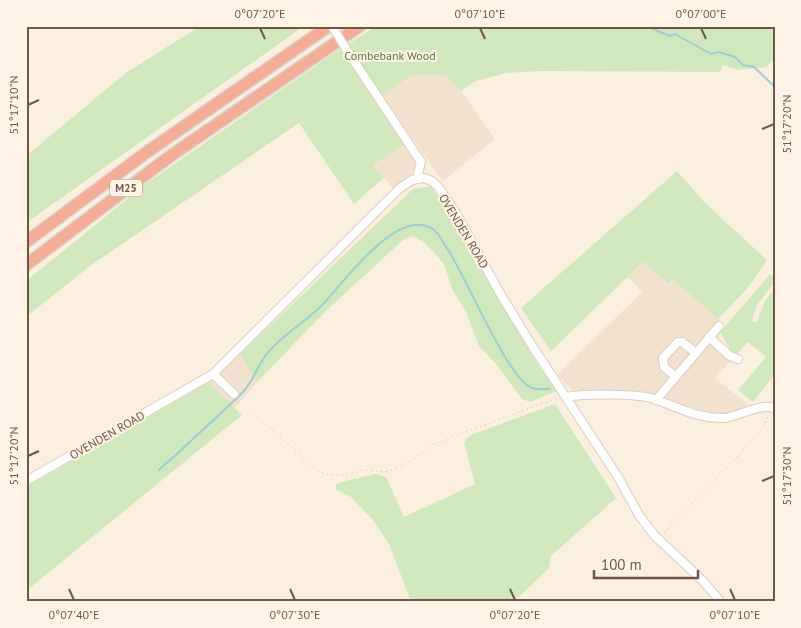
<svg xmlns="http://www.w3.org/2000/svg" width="801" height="628" font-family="'PT Sans',sans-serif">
<rect width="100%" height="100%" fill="#fbf0e0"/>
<path fill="#f2e1cf" d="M412,75H445L461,91L495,139L443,181L381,96Z
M405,144L418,162L410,177L394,189L373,165Z
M643,262L668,284L672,279L722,322L719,339L735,357L715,378L750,406L734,413L719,415L684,410L647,393L573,391L557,375L642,292L628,277Z
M240,354L257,382L235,408L209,382Z"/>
<path fill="#d1e8bf" d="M200,26H304L26,223V156L127,72Z
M377,26H775V58L766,67L737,70L723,65L720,72L541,71L507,73L476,81L461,91L445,75H412L381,96L348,44Z
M340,49L405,144L373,165L384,178L354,204L299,123L90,266L26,317V281L147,183Z
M677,171L705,203L767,260L747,289L718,319L672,279L668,284L643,262L551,351L521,308Z
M431,186L538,365L557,391L530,402L522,399L496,364L479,346L466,312L452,289L444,264L425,243L413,236L402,241L327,310L257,382L240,354L413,189Z
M770,274L775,278V281L756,307L752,321L757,322L765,301L775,288V374L753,402L738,390L766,357L748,342L736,355H733L720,332Z
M209,382L242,415L26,591V487Z
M555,404L616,498L551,556L549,568L514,602H411L389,544L373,520L351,497L335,489L337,483L375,474L386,477L404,517L475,484L464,442L471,435Z"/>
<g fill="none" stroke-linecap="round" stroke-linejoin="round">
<path stroke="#9ccdd5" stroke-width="2" d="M646,26L670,36L675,34L711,54L719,52L735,57L743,65L754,67L775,87
M159,470C165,463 172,459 178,453C199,433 222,413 242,393C255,379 256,368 266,355C283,333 307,322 325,302C345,280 393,215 426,226C437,229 440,237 446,247C466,275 506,377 532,388C536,390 545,389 550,389"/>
<g stroke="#dfccbc" stroke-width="10">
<path id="minor" d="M348,52L421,162L417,178
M709,337L730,356L738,359
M213,374L234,394
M676,377L664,367L663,358L678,342H682L696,353
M566,397C584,394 638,393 654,399C678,407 697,419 724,418C737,417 765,401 775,409
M656,400L719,326
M26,481L213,374L400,188L412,180L424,178L432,181L439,188L455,211L501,295L533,347L618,477L639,515L655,536L702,580L721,602"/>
</g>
<g stroke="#dad3cf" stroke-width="14">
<path id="highway" d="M26,242L147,152L329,26
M26,265L169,157L360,26"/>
</g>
<path stroke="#d4b09c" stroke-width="1" stroke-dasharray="1 4" stroke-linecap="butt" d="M254,414L317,470C335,479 347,474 365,470C373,469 377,472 384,472C397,471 421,454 431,445L557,398
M664,533L745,448L764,426L769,414"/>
<use href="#minor" stroke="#fff" stroke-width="8"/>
<use href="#highway" stroke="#f4ae98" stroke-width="11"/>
<g stroke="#dfccbc" stroke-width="10" stroke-linecap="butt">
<path id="minor-bridge" d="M332,26L348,52"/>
</g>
<use href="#minor-bridge" stroke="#fff" stroke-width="8"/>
</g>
<path fill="none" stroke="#715648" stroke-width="2" d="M260,28L265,39M480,28L485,39M701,28L706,39M28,105L39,100M762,129L774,124M28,456L39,451M762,481L774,476M69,589L74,600M290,589L295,600M510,589L515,600M730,589L735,600"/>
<g text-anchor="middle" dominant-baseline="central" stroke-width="4" stroke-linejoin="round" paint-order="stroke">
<rect fill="#fff4e5" stroke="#9c8577" stroke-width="1" x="110" y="179.5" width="32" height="17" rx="4"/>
<g font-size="11" font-weight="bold" fill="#715648">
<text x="126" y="188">M25</text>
</g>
<g font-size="12" fill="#527741" stroke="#fff4e5">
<text x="390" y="55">Combebank Wood</text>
</g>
<g font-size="12" fill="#715648" stroke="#fff4e5">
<text transform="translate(464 231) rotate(59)">OVENDEN ROAD</text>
<text transform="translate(107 435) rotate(-30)">OVENDEN ROAD</text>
</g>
</g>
<rect width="801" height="628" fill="none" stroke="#fff4e5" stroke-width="55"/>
<path d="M594 570v8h104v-8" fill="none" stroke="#715648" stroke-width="2.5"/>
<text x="601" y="570" font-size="15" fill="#715648" stroke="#fff4e5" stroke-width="4" paint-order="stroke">100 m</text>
<rect x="28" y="28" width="746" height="572" fill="none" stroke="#715648" stroke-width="2"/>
<g font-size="12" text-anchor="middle" fill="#715648">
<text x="260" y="18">0°07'20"E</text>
<text x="480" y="18">0°07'10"E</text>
<text x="701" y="18">0°07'00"E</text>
<text transform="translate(14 105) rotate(-90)" y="4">51°17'10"N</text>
<text transform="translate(787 124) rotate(-90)" y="4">51°17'20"N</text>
<text transform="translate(14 456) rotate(-90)" y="4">51°17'20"N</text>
<text transform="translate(787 476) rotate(-90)" y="4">51°17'30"N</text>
<text x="74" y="619">0°07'40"E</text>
<text x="295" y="619">0°07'30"E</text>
<text x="515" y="619">0°07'20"E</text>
<text x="735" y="619">0°07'10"E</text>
</g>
</svg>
